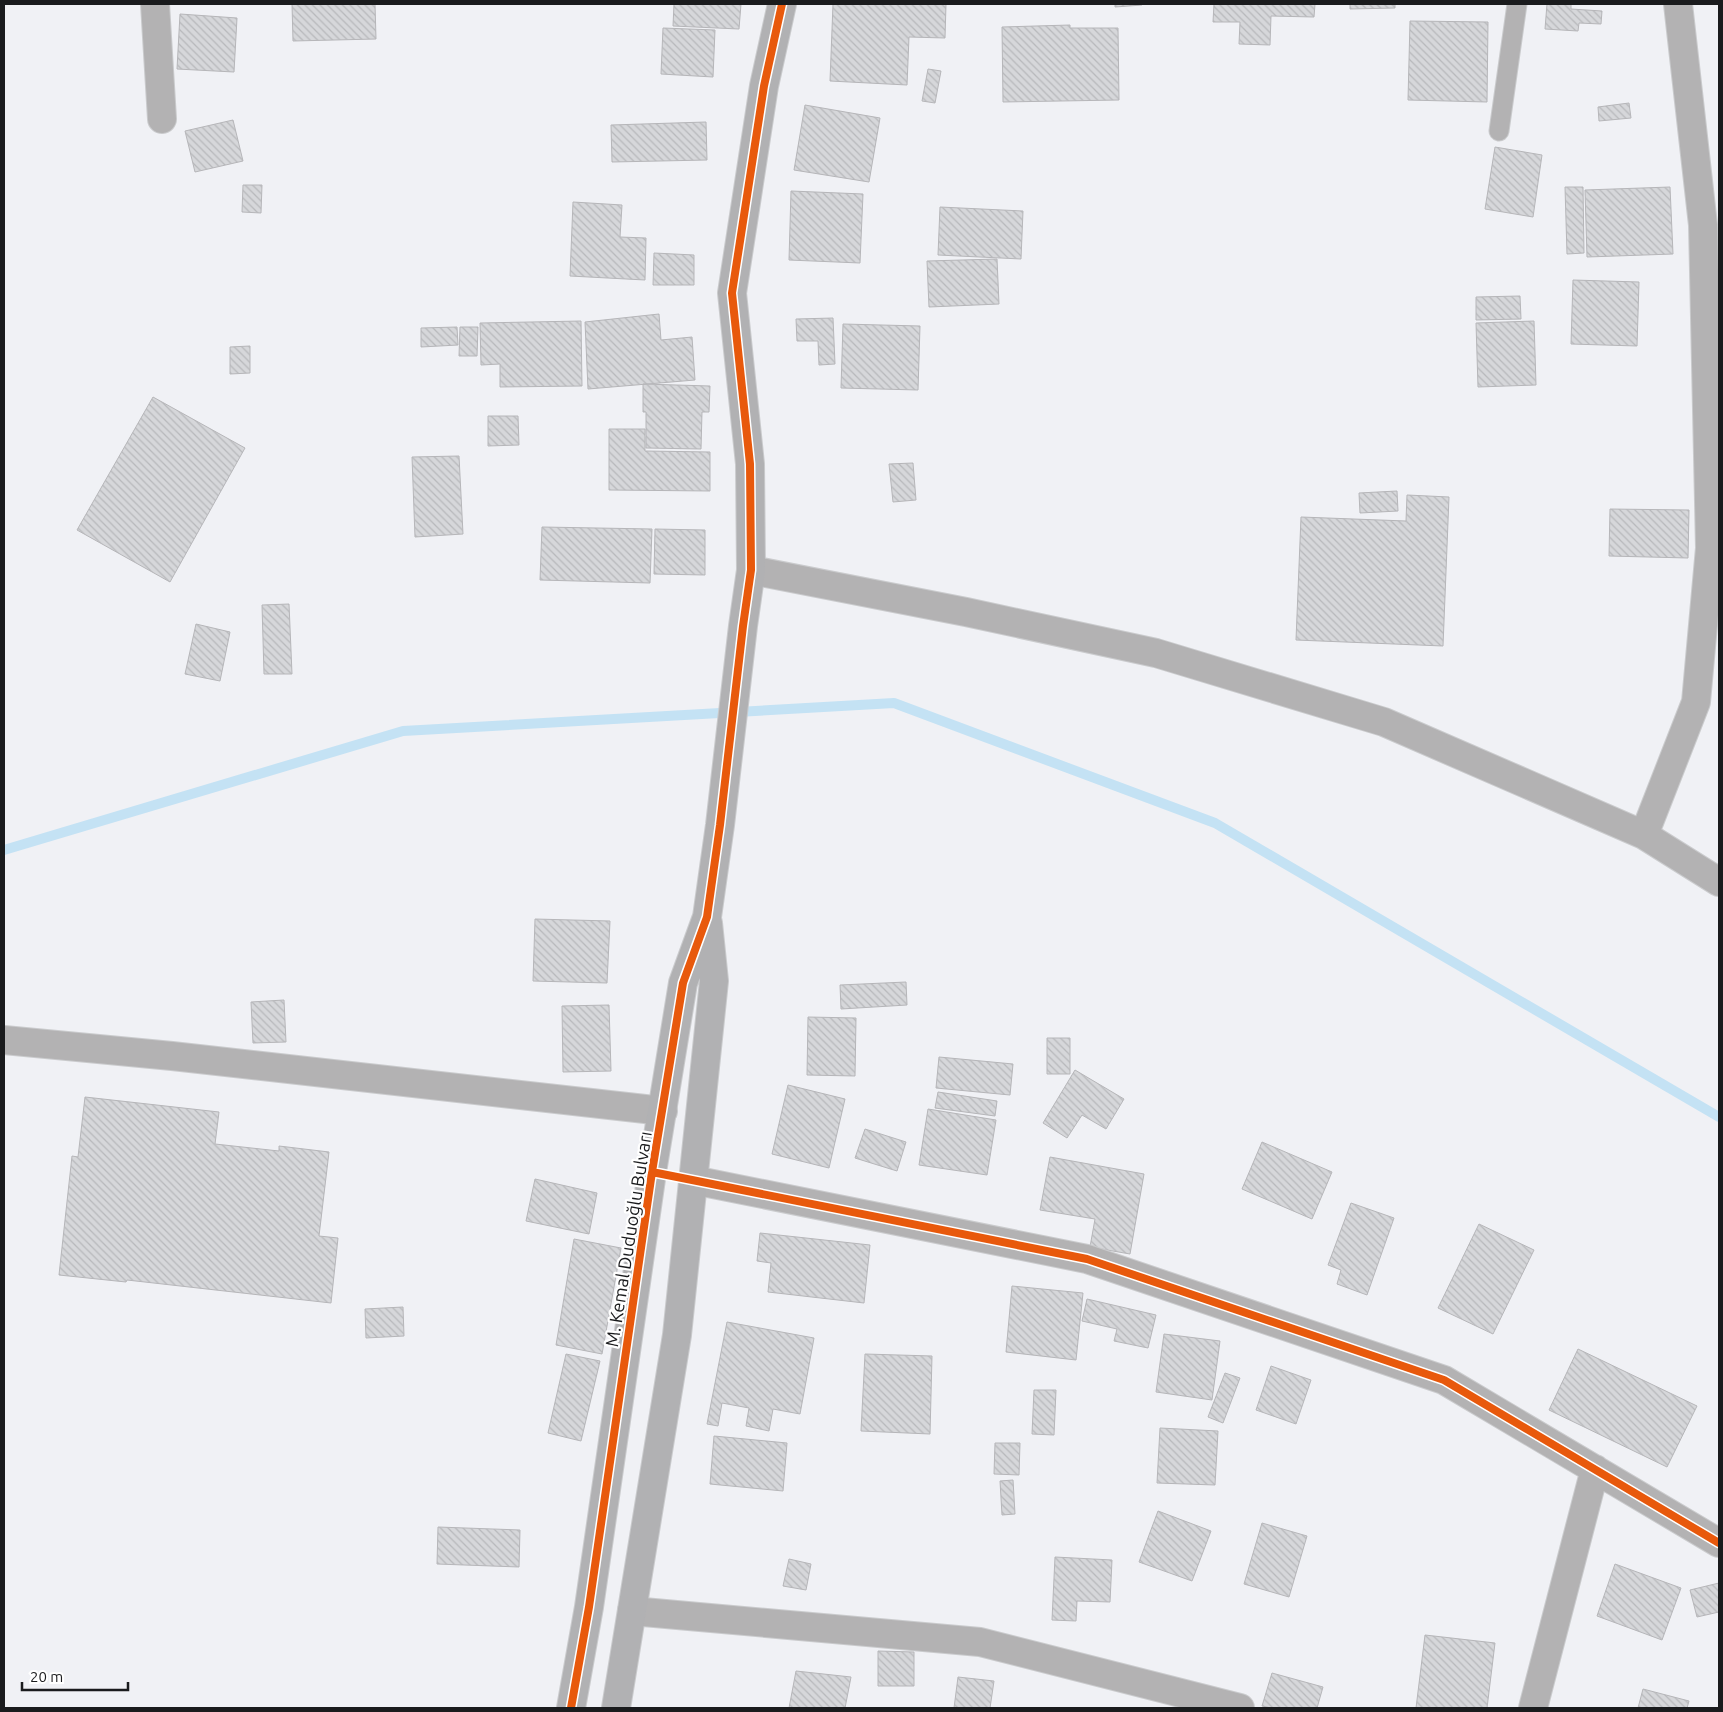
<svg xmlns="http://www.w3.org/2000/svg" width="1723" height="1712" font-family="Ubuntu,sans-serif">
<defs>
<pattern id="building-back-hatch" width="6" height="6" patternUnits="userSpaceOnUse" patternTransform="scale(1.25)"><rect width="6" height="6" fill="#d6d7da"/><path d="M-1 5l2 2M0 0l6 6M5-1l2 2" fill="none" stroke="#b7b8bb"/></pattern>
</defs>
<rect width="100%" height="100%" fill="#f0f1f5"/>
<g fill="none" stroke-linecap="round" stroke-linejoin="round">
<path stroke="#c4e2f4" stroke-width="10" d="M4,850L403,731L894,703L1215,823L1719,1117"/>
</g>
<path fill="url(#building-back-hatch)" stroke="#b6b6b9" d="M292,4H375L376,39L293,41Z
M674,4H741L739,29L673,26Z
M833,4H946L945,38L909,37L907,85L830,81Z
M1115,4H1142V5L1115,7Z
M1214,4H1315L1314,17L1271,16L1270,45L1239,44L1240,22H1213Z
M1350,4H1395V8L1350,9Z
M1547,4H1571V9L1602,11L1601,24L1579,23L1578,31L1545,29Z
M180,14L237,18L234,72L177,69Z
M1410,21L1488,22L1487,102L1408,100Z
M1070,25V28H1118L1119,100L1003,102L1002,27Z
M663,28L715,30L713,77L661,74Z
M928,69L941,71L935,103L922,101Z
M1629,103L1631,118L1599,121L1598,107Z
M805,105L880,118L869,182L794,170Z
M233,120L243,161L195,172L185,131Z
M706,122L707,160L612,162L611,125Z
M1495,147L1542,155L1533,217L1485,209Z
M243,185H262L261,213L242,212Z
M1565,187H1583L1584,253L1567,254Z
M1670,187L1673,254L1587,257L1585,190Z
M791,191L863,194L860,263L789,260Z
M573,202L622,205L620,237L646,238L645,280L570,276Z
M940,207L1023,211L1021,259L938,255Z
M654,253L694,255V285H653Z
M997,259L999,304L929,307L927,261Z
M1573,280L1639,282L1637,346L1571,344Z
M1520,296L1521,319L1476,320V297Z
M659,314L661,340L692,337L695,380L588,389L585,322Z
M833,318L835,364L819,365L818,341H797L796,319Z
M581,321L582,386L500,387V364L481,365L480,323Z
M1534,321L1536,385L1478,387L1476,323Z
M843,324L920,326L918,390L841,388Z
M457,327L458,345L421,347V328Z
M460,327H478L477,356H459Z
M250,346V373L230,374V347Z
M643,384L710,386L709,412H702L701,449L646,448V412H643Z
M153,397L245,448L170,582L77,530Z
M488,416H518L519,445L488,446Z
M609,429H645V451L710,452V491L609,490Z
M459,456L463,534L415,537L412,457Z
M913,463L916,500L893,502L889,464Z
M1397,491L1398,511L1360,513L1359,493Z
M1407,495L1449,497L1443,646L1296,640L1301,517L1406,521Z
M1610,509L1689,510L1688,558L1609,556Z
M542,527L652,529L650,583L540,580Z
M655,529L705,530V575L654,574Z
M289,604L292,674H264L262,605Z
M196,624L230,632L220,681L185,674Z
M535,919L610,921L607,983L533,981Z
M906,982L907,1005L841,1009L840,985Z
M284,1000L286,1042L253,1043L251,1002Z
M609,1005L611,1071L563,1072L562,1006Z
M808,1017L856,1018L855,1076L807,1075Z
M1047,1038H1070V1074H1047Z
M939,1057L1013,1064L1010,1095L936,1088Z
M1075,1070L1124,1099L1106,1129L1082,1115L1067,1138L1043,1123Z
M788,1085L845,1099L829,1168L772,1154Z
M938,1092L997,1101L995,1116L935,1108Z
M85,1097L219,1112L215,1144L279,1151V1146L329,1152L319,1236L338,1238L331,1303L127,1280L126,1282L59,1275L72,1156L78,1157Z
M928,1109L996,1120L987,1175L919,1165Z
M865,1129L906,1142L897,1171L855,1158Z
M1262,1142L1332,1172L1312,1219L1242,1189Z
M1050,1157L1144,1174L1130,1254L1090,1247L1095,1219L1040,1210Z
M535,1179L597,1193L589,1234L526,1221Z
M1351,1203L1394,1218L1367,1295L1337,1284L1341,1270L1328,1265Z
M1479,1224L1534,1250L1493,1334L1438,1308Z
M760,1233L870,1245L864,1303L768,1292L771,1263L757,1261Z
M574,1239L621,1248L602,1354L556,1345Z
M1012,1286L1083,1293L1076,1360L1006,1352Z
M1087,1299L1156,1315L1148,1348L1114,1341L1117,1329L1082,1321Z
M403,1307L404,1336L366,1338L365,1309Z
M727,1322L814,1338L800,1414L773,1409L769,1431L746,1426L749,1408L722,1403L718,1426L707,1424Z
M1164,1334L1220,1341L1212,1400L1156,1392Z
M1578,1349L1697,1406L1667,1467L1549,1410Z
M566,1354L600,1361L581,1441L548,1433Z
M865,1354L932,1356L930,1434L861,1431Z
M1271,1366L1311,1380L1296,1424L1256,1410Z
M1225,1373L1240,1378L1223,1423L1208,1417Z
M1034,1390H1056L1054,1435L1032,1434Z
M1160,1428L1218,1431L1215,1485L1157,1483Z
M714,1436L787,1443L783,1491L710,1484Z
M995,1443H1020L1019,1475L994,1474Z
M1013,1480L1015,1514L1002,1515L1000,1481Z
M1158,1511L1211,1531L1192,1581L1139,1562Z
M1262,1523L1307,1536L1289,1597L1244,1584Z
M438,1527L520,1530L519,1567L437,1564Z
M1055,1557L1112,1560L1110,1602L1077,1601L1076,1621L1052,1620Z
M789,1559L811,1564L806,1590L783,1586Z
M1615,1564L1681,1588L1662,1640L1597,1616Z
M1719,1583V1612L1697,1617L1690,1590Z
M1425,1635L1495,1643L1487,1708H1416Z
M878,1651L914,1652V1686H878Z
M796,1671L851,1677L845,1708H789Z
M1272,1673L1323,1687L1317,1708H1271L1262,1706Z
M958,1677L994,1681L990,1708H954Z
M1643,1689L1689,1701L1687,1708H1638Z"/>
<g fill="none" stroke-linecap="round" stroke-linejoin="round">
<g stroke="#cacbcd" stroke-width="21">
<path id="lane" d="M1499,131L1517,4"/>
</g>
<g stroke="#cacbcd" stroke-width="30">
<path id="street" d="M155,4L162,119
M751,570L966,612L1156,653L1384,722L1644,835L1719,882
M1644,835L1696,702L1710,548L1703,225L1678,4
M4,1040L172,1056L663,1111
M693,1180L1087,1259L1444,1380L1719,1543
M632,1611L980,1642L1240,1708
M1533,1708L1595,1469"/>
</g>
<g stroke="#cacbcd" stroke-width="30">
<path id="secondary" d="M571,1708L589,1607L652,1172L683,983L707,917L720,825L743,626L751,570L750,464L732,293L764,86L782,4
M616,1708L677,1335L714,981L708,923"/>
</g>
<use href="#lane" stroke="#b3b2b3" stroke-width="19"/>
<use href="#street" stroke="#b3b2b3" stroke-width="28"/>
<use href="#secondary" stroke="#b1b1b3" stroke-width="28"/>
<g stroke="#fff" stroke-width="11">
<path id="cycleway" d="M652,1172L1087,1259L1444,1380L1719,1543
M571,1708L589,1607L652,1172L683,983L707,917L720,825L743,626L751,570L750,464L732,293L764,86L782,4"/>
</g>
<use href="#cycleway" stroke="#e8590c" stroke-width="8"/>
</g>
<g text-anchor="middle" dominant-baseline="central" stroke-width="4.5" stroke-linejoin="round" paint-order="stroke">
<g font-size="18" fill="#1a1b1d" stroke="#fff">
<text transform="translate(628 1239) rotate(-81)">M. Kemal Duduoğlu Bulvarı</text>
</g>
</g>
<rect width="1723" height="1712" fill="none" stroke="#1a1b1d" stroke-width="10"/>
<path d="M22 1682v8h106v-8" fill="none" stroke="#1a1b1d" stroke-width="2.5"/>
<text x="30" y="1682" font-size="15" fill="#1a1b1d" stroke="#ffffff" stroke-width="4" paint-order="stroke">20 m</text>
</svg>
